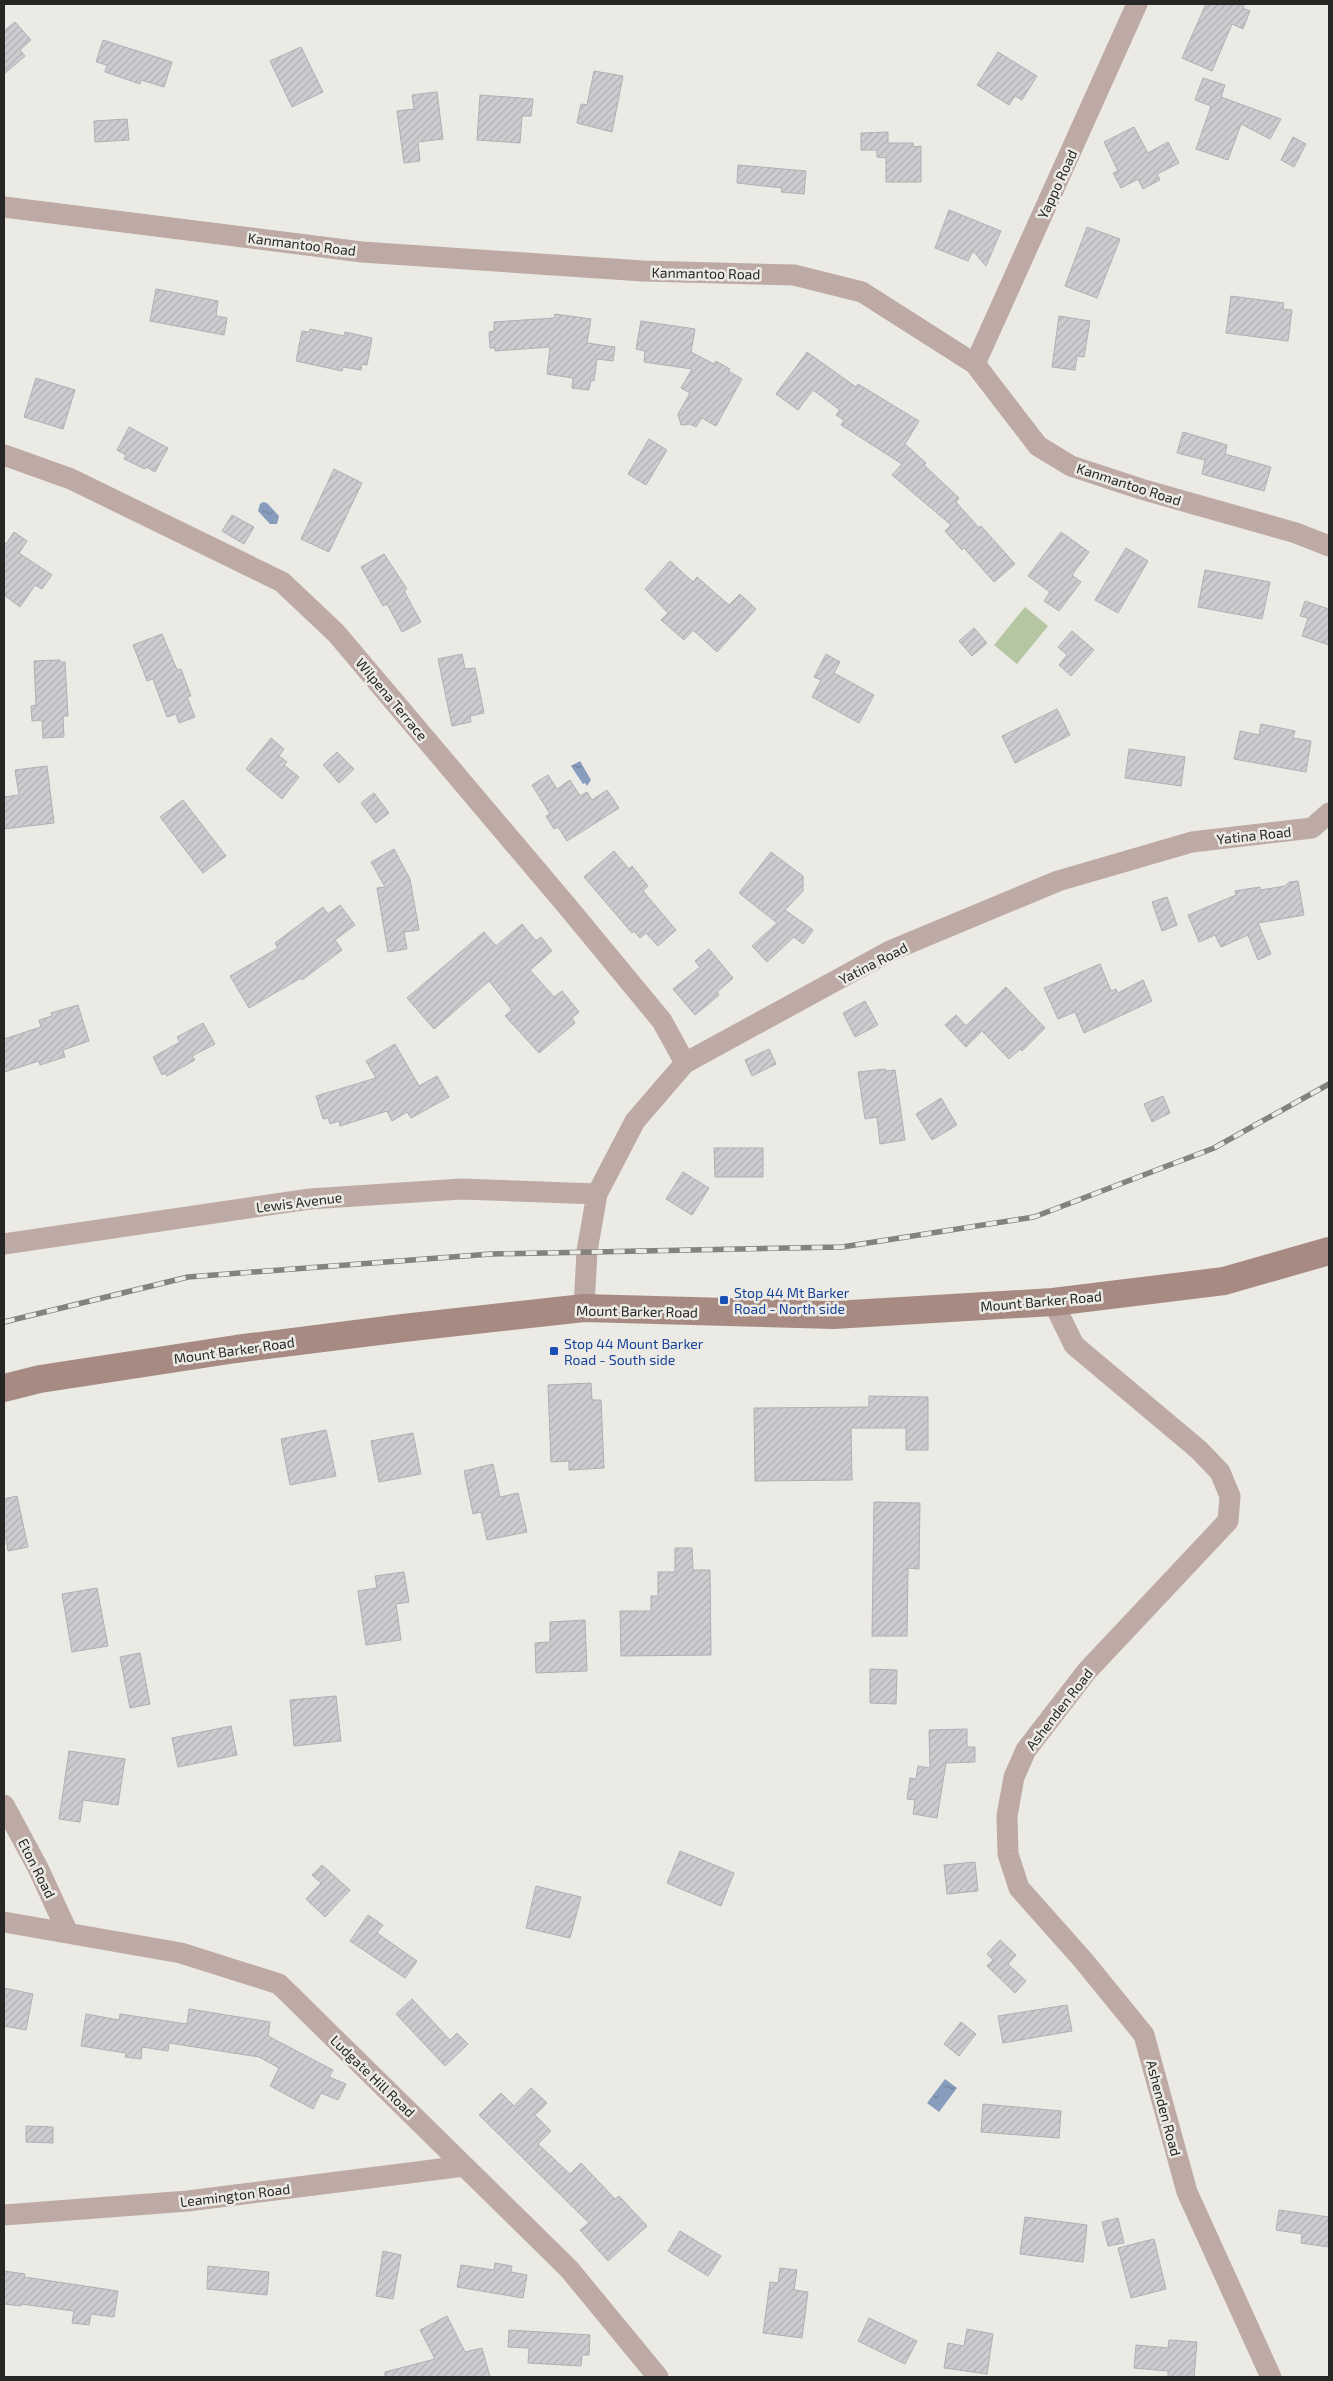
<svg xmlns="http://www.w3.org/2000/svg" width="1333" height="2381" font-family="'Exo 2',sans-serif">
<defs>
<pattern id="water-ripples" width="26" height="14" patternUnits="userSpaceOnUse" patternTransform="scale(1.25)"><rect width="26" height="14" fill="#889dbd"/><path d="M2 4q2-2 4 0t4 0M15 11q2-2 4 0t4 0" fill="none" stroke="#6f8099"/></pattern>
<pattern id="building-hatch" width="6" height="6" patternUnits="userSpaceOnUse" patternTransform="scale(1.25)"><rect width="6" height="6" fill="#cdccd0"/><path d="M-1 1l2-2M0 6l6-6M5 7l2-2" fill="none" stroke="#b0afb2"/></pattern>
</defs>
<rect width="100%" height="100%" fill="#eceae5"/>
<path fill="#b4c6a2" d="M1025,607L1048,626L1017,664L994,645Z"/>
<path fill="url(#water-ripples)" d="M263,502L267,503L279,516L277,524H270L258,511L260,504Z
M580,761L591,780L587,786L585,783L583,784L571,766Z
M945,2079L957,2088L939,2112L927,2103Z"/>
<path fill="url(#building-hatch)" stroke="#b1afb3" d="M1206,4H1244L1243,8L1250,11L1243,29L1232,24L1212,71L1182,58Z
M15,22L31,40L20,50L25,56L4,74V31Z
M103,40L172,62L164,87L141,80L140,84L105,72L107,65L96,62Z
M301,47L323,92L292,107L270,61Z
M998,52L1037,76L1022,100L1015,96L1009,105L977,85Z
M594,71L623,76L612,132L577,123L581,104L587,105Z
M1203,78L1225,85L1221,97L1281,119L1270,139L1241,124L1228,160L1196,149L1211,106L1195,100Z
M437,92L443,139L418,142L420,161L404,163L397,111L414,109L412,95Z
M480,95L533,99L531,116H522L520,143L477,140Z
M127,119L129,140L95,142L94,121Z
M1134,127L1148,153L1168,142L1179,163L1157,174L1160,180L1143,189L1138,179L1121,188L1113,173L1118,171L1104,142Z
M888,132V143H913L914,147L921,146V182H886V158L877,157V150H861V133Z
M1293,137L1306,144L1294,167L1281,160Z
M738,165L806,171L804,194L781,192L782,188L737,183Z
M949,210L1001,231L986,266L973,251L968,261L935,248Z
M1087,227L1120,239L1097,298L1065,286Z
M156,289L218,301L216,316L227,318L224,335L150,321Z
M1231,296L1284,303L1283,309L1292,310L1288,341L1226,333Z
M555,314L591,319L587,343L615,347L613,361L597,359L594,381L591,380L589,390L572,388L573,378L547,374L550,347L495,351V348H490L489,332L494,331V322L554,318Z
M1059,316L1090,321L1084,357L1077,356L1075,370L1052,367Z
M641,321L695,329L691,352L714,364L716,361L730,369L728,371L742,379L716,426L702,418L696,427L690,424L681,425L678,414L690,393L681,388L692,369L644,362L645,351L636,349Z
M310,329L344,336L345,332L372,338L367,365L362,364L361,370L343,367L342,371L296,361L302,331L309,332Z
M807,352L856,387L858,384L919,421L905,444L926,463L924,465L959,498L956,502L979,528L981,526L1015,564L994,582L964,548L962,550L945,531L951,525L892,475L902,464L841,425L844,420L836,415L840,410L813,390L798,410L776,394Z
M36,378L75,390L63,429L24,417Z
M129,427L168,448L155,472L146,467L145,469L124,459L126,455L117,450Z
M1183,432L1227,445L1225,454L1271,467L1264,491L1202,474L1205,460L1177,453Z
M649,439L667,450L646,485L628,474Z
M334,469L362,483L329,552L301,539Z
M232,515L254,527L244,544L222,531Z
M14,532L27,541L19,553L52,575L42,589L35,585L20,607L4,595V542L6,544Z
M1061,532L1089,552L1072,575L1081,582L1059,611L1044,601L1050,592L1028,576Z
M1126,548L1148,561L1118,613L1095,600Z
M384,554L407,589L404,591L421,622L402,632L387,604L383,606L361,567Z
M670,561L693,582L697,577L729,605L740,594L756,609L717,652L693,630L684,640L661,620L668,613L645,589Z
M1205,570L1270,582L1262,619L1198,607Z
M1305,601L1329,609V645L1302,636L1308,618L1300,616Z
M974,628L987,643L972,656L959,641Z
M1072,631L1094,650L1071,676L1059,665L1067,655L1058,647Z
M162,634L177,670L181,669L191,696L187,697L195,717L179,723L176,714L167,717L153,679L147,681L133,645Z
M462,654L465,669L475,668L484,713L470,716L471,722L452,726L438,659Z
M826,654L840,662L834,673L874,695L859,723L812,697L821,680L814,677Z
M60,660V662H65L68,716H63L64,737L43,738L42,720L32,721L31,706L36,705L34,661Z
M1057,709L1070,735L1015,763L1002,736Z
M1261,724L1295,731L1293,738L1311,741L1306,772L1234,759L1240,731L1259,735Z
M271,738L284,749L279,756L287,762L284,765L299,777L282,799L246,769Z
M1129,749L1185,757L1181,786L1125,778Z
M337,752L354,769L339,783L323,765Z
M47,766L54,823L4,829V797L19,795L15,770Z
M548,775L557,789L570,780L580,796L587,792L592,800L607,790L619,808L567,841L558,827L554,829L546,816L550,814L532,785Z
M374,793L389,813L376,823L361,803Z
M183,800L226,856L203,873L160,817Z
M394,849L410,879L419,930L404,932L407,949L388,952L377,888L385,887L371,862Z
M614,851L629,869L632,866L648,886L643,891L676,930L658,946L646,933L640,938L634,931L632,933L584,877Z
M771,852L803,876V891L785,910L813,930L803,944L794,937L767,962L752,946L777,923L739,893Z
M1298,881L1304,915L1258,923L1271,954L1258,960L1248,935L1221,947L1215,935L1199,942L1188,915L1236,895L1235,891L1260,887L1261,890L1285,886L1289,882Z
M1167,897L1177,925L1162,931L1152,902Z
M340,905L355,925L335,940L342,950L302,980L301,978L249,1008L230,976L278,948L275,943L323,907L328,914Z
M522,924L536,941L541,937L552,951L530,970L554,997L562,991L579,1012L572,1018L575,1023L539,1053L505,1016L512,1010L489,981L434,1029L407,998L484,932L496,946Z
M709,949L733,978L717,992L719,995L695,1015L673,989L700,967L695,961Z
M1100,964L1111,991L1116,989L1118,993L1143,980L1152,1001L1084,1033L1075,1012L1058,1019L1044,988Z
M1006,987L1045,1028L1022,1051L1020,1049L1009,1059L982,1031L966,1047L945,1025L956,1015L966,1026Z
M865,1001L878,1025L855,1037L843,1013Z
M78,1005L89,1041L63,1050L65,1057L40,1065L39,1061L4,1072V1039L41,1027L39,1020L52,1016L51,1013Z
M203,1023L215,1044L192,1056L195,1060L167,1076L165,1073L162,1075L153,1057L180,1042L177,1037Z
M395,1044L419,1086L437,1076L449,1097L411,1118L407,1112L392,1121L387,1111L340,1126L339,1121L330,1124L328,1118L323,1119L316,1096L376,1078L366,1061Z
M769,1049L776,1064L752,1076L745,1060Z
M885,1069L886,1071L895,1070L905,1140L880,1144L877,1117L865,1119L858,1072Z
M1163,1096L1170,1113L1152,1122L1144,1104Z
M941,1098L957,1125L932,1140L916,1114Z
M714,1148H763V1177H715Z
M683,1172L709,1188L692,1215L666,1199Z
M591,1383L592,1400H601L604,1468L569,1470V1461L551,1462L548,1385Z
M869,1396L928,1397V1450H906V1428H851L852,1480L755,1481L754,1408L869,1407Z
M326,1430L336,1476L290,1485L281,1439Z
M413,1433L421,1474L379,1482L371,1441Z
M493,1464L500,1497L518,1493L527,1532L487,1540L481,1512L473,1514L464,1471Z
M17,1496L28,1547L8,1551L6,1538H4V1499Z
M874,1502L920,1503L919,1569L908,1568L907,1636H872Z
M675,1548H692L693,1570H710L711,1655L621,1656L620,1611H651V1596H658V1572H675Z
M404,1572L409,1602L396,1604L401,1640L366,1645L358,1591L377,1588L375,1576Z
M97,1588L108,1646L72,1652L62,1594Z
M585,1620L587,1671L536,1673L535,1643L550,1642V1622Z
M140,1653L150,1704L130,1708L120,1657Z
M870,1669L897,1670L896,1704L870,1703Z
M336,1696L341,1741L294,1746L290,1700Z
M231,1726L237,1755L178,1767L172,1738Z
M967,1729V1747H975V1762L946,1763L937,1818L913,1814L915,1800L907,1799L910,1778L916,1779L918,1766L930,1768L929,1730Z
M69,1751L125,1759L118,1805L83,1800L80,1822L59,1819Z
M680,1851L734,1873L721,1906L667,1883Z
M975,1862L978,1891L947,1894L944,1865Z
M322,1865L350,1890L325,1917L306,1899L321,1883L312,1875Z
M536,1886L581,1897L570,1938L526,1928Z
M368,1915L383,1925L377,1933L417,1961L405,1978L350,1941Z
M1000,1940L1016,1955L1008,1964L1026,1981L1015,1993L987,1966L993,1960L987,1954Z
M4,1988L33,1994L26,2030L4,2026Z
M412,1999L450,2040L457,2033L468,2044L445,2066L396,2014Z
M1067,2005L1072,2031L1003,2043L998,2016Z
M189,2009L270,2022L268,2036L333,2070L329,2077L346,2084L338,2100L321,2093L313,2109L270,2086L279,2068L259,2057L169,2043L168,2051L142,2047L141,2059L125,2057L126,2053L81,2046L86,2014L119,2020L120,2014L187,2024Z
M961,2022L976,2034L959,2056L944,2044Z
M531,2088L547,2103L535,2115L551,2131L538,2144L570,2174L581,2163L615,2199L619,2196L647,2226L608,2261L580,2230L589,2223L479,2115L501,2093L514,2106Z
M983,2104L1061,2111L1059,2138L981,2132Z
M26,2126L53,2127V2143L26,2142Z
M1279,2210L1329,2217V2247L1301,2243L1302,2234L1276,2230Z
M1025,2217L1087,2225L1083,2262L1020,2254Z
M1118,2218L1124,2243L1108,2246L1102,2222Z
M680,2231L721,2256L708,2276L668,2251Z
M1154,2239L1166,2289L1131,2298L1118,2248Z
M383,2251L401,2255L393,2299L376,2296Z
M495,2263L512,2266L511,2272L527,2275L523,2298L457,2287L461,2265L494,2270Z
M208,2266L269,2272L267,2295L207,2289Z
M780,2268L797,2270L794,2290L808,2292L802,2338L763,2333L770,2282L778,2283Z
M4,2271L25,2274L24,2277L118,2291L114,2317L91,2314L89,2325L72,2323L74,2311L21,2304V2306L4,2304Z
M447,2316L465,2352L482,2348L490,2377H385V2372L435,2359L420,2330Z
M869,2318L917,2341L905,2364L858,2341Z
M967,2329L993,2334L987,2374L944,2368L948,2343L964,2346Z
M509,2330L590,2335L589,2355H582L581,2366L528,2363L529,2348L508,2347Z
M1169,2340L1197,2342L1194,2377H1168V2371L1134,2368L1136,2345L1168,2348Z"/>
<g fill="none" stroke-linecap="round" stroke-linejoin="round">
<path stroke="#beaaa5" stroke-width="21" d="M4,207L362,252L643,271L794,275L862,292L975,364L1038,446L1071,466L1141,489L1296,533L1329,546
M975,364L1137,4
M4,455L71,479L282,582L336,633L567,906L662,1021L685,1063
M4,1244L310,1199L461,1189L597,1194
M1053,1302L1074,1345L1199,1450L1220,1472L1230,1496L1228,1521L1087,1671L1026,1750L1014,1777L1007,1816L1008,1854L1019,1888L1083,1960L1144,2035L1187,2192L1271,2377
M584,1308L587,1251L597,1194L635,1121L685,1063L890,951L1058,881L1192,842L1312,828L1329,813
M4,1805L38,1868L68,1933
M4,1922L181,1953L279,1984L569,2269L658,2377
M4,2215L188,2201L464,2166"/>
<path stroke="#a78b83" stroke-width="28" d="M4,1388L40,1379L236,1349L403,1328L584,1308L834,1315L1053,1302L1224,1281L1329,1251"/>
<g stroke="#83827e" stroke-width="5.5">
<path id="rail" d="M4,1322L188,1277L491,1254L842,1247L1034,1217L1214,1148L1329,1084"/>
</g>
<use href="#rail" stroke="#eceae5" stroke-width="4" stroke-dasharray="11" stroke-linecap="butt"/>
</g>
<g fill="#1a4fb4" stroke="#eceae5" stroke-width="2">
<rect x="719" y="1295" width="10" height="10" rx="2.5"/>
<rect x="549" y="1346" width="10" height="10" rx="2.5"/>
</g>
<g text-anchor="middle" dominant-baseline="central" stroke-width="5" stroke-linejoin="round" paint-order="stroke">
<g font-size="14" fill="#262624" stroke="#eceae5">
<text transform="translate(1057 184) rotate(-65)">Yappo Road</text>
<text transform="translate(302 244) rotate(7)">Kanmantoo Road</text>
<text transform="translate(706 273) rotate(1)">Kanmantoo Road</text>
<text transform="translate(1129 484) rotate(18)">Kanmantoo Road</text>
<text transform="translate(392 699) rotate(50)">Wilpena Terrace</text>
<text transform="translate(1254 835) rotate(-6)">Yatina Road</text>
<text transform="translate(873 963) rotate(-27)">Yatina Road</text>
<text transform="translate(299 1202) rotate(-7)">Lewis Avenue</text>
<text transform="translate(1041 1301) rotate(-5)">Mount Barker Road</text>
<text transform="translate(637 1311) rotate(1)">Mount Barker Road</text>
<text transform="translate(234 1350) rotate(-8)">Mount Barker Road</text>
<text transform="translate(1059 1709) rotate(-52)">Ashenden Road</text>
<text transform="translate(37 1868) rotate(63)">Eton Road</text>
<text transform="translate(373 2076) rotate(44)">Ludgate Hill Road</text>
<text transform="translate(1164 2108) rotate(75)">Ashenden Road</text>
<text transform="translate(235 2195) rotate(-7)">Leamington Road</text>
</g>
<g font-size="14" fill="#164399" stroke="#eceae5" text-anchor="start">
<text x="734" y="1292">Stop 44 Mt Barker<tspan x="734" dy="16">Road - North side</tspan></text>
<text x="564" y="1343">Stop 44 Mount Barker<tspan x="564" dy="16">Road - South side</tspan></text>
</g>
</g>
<rect width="1333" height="2381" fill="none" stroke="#262624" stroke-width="10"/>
</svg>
